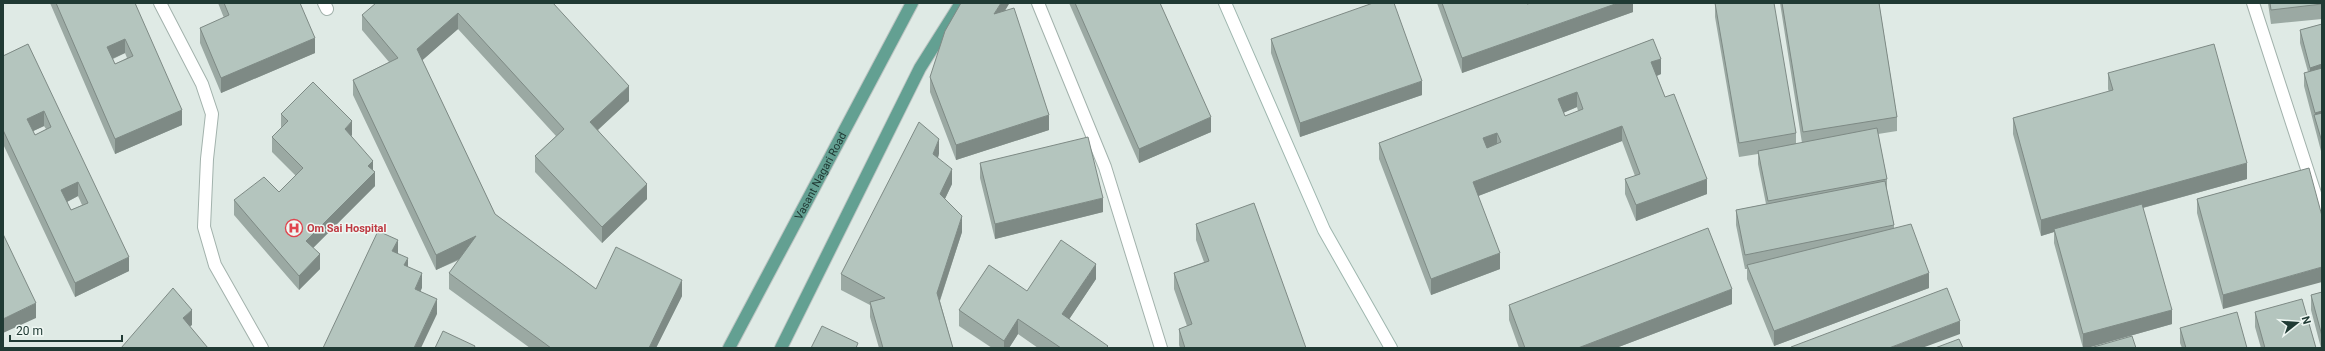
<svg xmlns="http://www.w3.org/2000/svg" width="2325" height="351" font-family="Roboto,sans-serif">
<rect width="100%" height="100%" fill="#dfeae5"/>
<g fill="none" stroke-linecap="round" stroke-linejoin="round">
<g stroke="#a2b2ac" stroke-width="14">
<path id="lane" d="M1038,3L1105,167L1161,348"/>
</g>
<g stroke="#a2b2ac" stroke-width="14">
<path id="street" d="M160,3L202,84L212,114L207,159L204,227L215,265L262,348
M324,3L327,9
M2253,3L2322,215"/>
</g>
<g stroke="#9eb6ae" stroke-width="14">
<path id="secondary" d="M1225,3L1324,230L1391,348"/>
</g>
<g stroke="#bcc4c2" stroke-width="14">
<g id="primary">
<path id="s1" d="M729,348L912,3"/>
<path d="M781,348L920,68L961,3"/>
</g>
</g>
<use href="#lane" stroke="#fff" stroke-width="12"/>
<use href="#street" stroke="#fff" stroke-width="12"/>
<use href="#secondary" stroke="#fff" stroke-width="12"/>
<use href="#primary" stroke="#63a092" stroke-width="12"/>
</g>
<path fill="#9ba9a3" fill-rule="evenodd" d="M50,3H135L182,125L115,154ZM125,53L127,58L115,64L113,59Z
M218,3H300L315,53L221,93L200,43V28L224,18Z
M553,3L629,101L598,130L647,199L602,243L535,172V156L556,136L458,29L422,60L495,214L596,289L682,296L656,348H530L449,289V273L459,260L436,270L353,95V80L389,62L362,30V15Z
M1009,3L1004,11L1049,130L956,160L930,92V77Z
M1069,3H1160L1211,132L1139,163Z
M1437,3H1633V12L1462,73Z
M1715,3L1796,133V144L1802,143L1780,3H1879L1897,117V131L1878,134L1887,179V190L1894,225V228L1929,288L1774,346L1747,279V269H1745L1736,225V210L1766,204L1758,164V154L1739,157L1715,17Z
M2268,3H2322V19L2271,24Z
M2322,24V155L2304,86V73L2308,72L2300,43V30Z
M1271,39L1422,95L1300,137L1271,53Z
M1653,39L1661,74L1657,76L1665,97L1707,194L1636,221L1625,194V179L1635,176L1622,141L1478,196L1500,269L1431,295L1379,159V143ZM1577,107L1578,111L1565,116L1563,113Z
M28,44L129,271L75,297L3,144V56ZM44,126L46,129L35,135L33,131ZM78,196L82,205L71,210L67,202Z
M2108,73L2247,179L2143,208L2172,324L2087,348H2083L2054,243V232L2041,236L2013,134V118L2109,92L2108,89Z
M281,114L352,135L351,136L373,171L375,186L313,248L320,269L299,290L234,215V200L279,192L296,176L272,152V137L281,128Z
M939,154L938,158L952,184L945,199L962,232L940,301L953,348H879L870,317V305L841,290V274Z
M980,163L1103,212L995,239L980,178Z
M2309,168L2223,309L2197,213V199Z
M1196,224L1306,348H1180L1179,345V329L1187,326L1174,289V273L1204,262L1196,240Z
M1096,279L1069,319L1108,348H1038L1018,334L1009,348H992L959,326V310L1027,291Z
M2322,292V348H2321L2311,310V295Z
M1732,304L1616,348H1519L1509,320V305Z
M2255,312L2316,348H2261L2255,327Z
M2180,328L2247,348H2182L2180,343Z"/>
<path fill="#7e8a85" d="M3,3H4V18H3Z
M1001,3H1009V4L994,29V14Z
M1618,3H1633V12L1462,73V58Z
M458,13V29L417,65V49Z
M315,38V53L221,93V78Z
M125,39V53L107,61V47Z
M1661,59V74L1651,78V62Z
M2322,64V77L2310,80V68Z
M1422,81V95L1300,137V123Z
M629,86V101L590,137V122Z
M1577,92V107L1558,115V99Z
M182,110V125L115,154V139Z
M44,111V126L27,134V119Z
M2322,111V123L2315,115V113Z
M1049,115V130L956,160V145Z
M1211,117V132L1139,163V149Z
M352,121V135L345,143V129Z
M1622,126V141L1473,198V182Z
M1497,133V148L1483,154V138Z
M939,139V154L933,170V154Z
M373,161V173L375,172V186L306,255V241L368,166Z
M2247,163V179L2055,232L2054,229V232L2041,236V220Z
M952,169V184L940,209V194Z
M1707,179V194L1636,221V205Z
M78,182V196L61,205V190Z
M647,184V199L602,243V227Z
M1103,198V212L995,239V224Z
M962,216V232L937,309V293Z
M476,236V251L436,270V255Z
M398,240V254L392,251Z
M1500,253V269L1431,295V279Z
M320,254V269L299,290V276Z
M129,257V271L75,297V283Z
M408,258V273L404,265Z
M1096,264V279L1062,330V314Z
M2322,267V282L2223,309V295Z
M422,273V288L415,303V289Z
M1929,273V288L1774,346V331Z
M682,280V296L656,348H649Z
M1732,289V304L1616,348H1578Z
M437,299V314L421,348H414Z
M36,303V318L3,333V319Z
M192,310V325L183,332V318Z
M2172,310V324L2087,348H2083V334Z
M1018,319V334L1009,348H1004V341Z
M1960,321V334L1922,348H1889Z"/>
<path fill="#b4c5be" stroke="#7e8a85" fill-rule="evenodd" d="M56,3H135L182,110L115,139ZM125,39L133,56L115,64L107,47Z
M224,3H300L315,38L221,78L200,28L229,15Z
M376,3H553L629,86L590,122L647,184L602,227L535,156L564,129L458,13L417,49L495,214L596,289L616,247L682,280L649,348H551L449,273L476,236L436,255L353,80L398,58L362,15Z
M961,3H1001L994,14L1014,8L1049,115L956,145L930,77L945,31Z
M1075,3H1160L1211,117L1139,149Z
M1373,3H1394L1422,81L1300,123L1271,39Z
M1442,3H1527V4L1531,3H1618L1462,58Z
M1715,3H1774L1796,133L1739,143Z
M1782,3H1879L1897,117L1803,132Z
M2270,3H2322V4L2271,10Z
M2322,24V64L2310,68L2300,30Z
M1653,39L1661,59L1651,62L1665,97L1674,94L1707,179L1636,205L1625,179L1640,174L1622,126L1473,182L1500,253L1431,279L1379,143ZM1577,92L1583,109L1565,116L1558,99ZM1497,133L1501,142L1487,148L1483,138Z
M28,44L129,257L75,283L3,130V56ZM44,111L51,127L35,135L27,119ZM78,182L88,203L71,210L61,190Z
M2214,44L2247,163L2041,220L2013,118L2113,90L2108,73Z
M2322,68V111L2315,113L2304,73Z
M313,82L352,121L345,129L373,161L368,166L375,172L306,241L320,254L299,276L234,200L264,177L279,192L303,168L272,137L288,121L281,114Z
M2322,113V142L2314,115Z
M919,122L939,139L933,154L952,169L940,194L962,216L937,293L953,348H883L870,302L885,298L841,274Z
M1877,128L1887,179L1768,201L1758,151Z
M1088,137L1103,198L995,224L980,163Z
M2309,168L2322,216V267L2223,295L2197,199Z
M1885,181L1894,225L1745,255L1736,210Z
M1254,203L1306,348H1185L1179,329L1192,324L1174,273L1209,261L1196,224Z
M2142,204L2172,310L2083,334L2054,229Z
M1911,224L1929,273L1774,331L1747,265Z
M1708,228L1732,289L1578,348H1525L1509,305Z
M378,231L398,240L392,251L408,258L404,265L422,273L415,289L437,299L414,348H323Z
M3,234L36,303L3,319Z
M1061,240L1096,264L1062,314L1108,346L1106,348H1061L1018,319L1004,341L959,310L989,265L1027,291Z
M173,288L192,310L183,318L208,348H121Z
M1947,288L1960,321L1889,348H1791V347Z
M2322,292V336L2311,295Z
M2302,299L2316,348H2265L2255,312Z
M2237,312L2247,348H2186L2180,328Z
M822,326L858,343L856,348H811Z
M443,331L475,346L474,348H435Z
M2132,336L2136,348H2090Z
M1959,339L1963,348H1935Z"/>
<defs>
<g id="hospital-ring" transform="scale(0.9)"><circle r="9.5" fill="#eff7f3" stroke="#e0444e" stroke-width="1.5"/><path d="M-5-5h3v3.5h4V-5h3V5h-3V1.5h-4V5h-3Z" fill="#e0444e"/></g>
</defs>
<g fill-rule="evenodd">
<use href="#hospital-ring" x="294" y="228"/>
</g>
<g text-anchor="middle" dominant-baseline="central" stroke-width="3" stroke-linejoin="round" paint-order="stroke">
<g font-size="11" fill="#203a34" stroke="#eff7f3">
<text stroke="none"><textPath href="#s1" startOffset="195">Vasant Nagari Road</textPath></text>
</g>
<g font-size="11" font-weight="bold" fill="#be3a42" stroke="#eff7f3" text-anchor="start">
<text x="307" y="228">Om Sai Hospital</text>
</g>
</g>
<rect width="2325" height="351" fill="none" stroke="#203a34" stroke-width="8"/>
<g transform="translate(2297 323) rotate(73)" stroke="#eff7f3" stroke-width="3" paint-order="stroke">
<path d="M0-3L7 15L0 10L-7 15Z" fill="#203a34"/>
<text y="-6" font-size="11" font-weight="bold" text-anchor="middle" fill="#203a34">N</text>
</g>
<path d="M10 335v6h112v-6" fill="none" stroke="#203a34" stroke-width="2"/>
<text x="16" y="335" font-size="12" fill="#203a34" stroke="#eff7f3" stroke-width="3" paint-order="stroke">20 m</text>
</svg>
